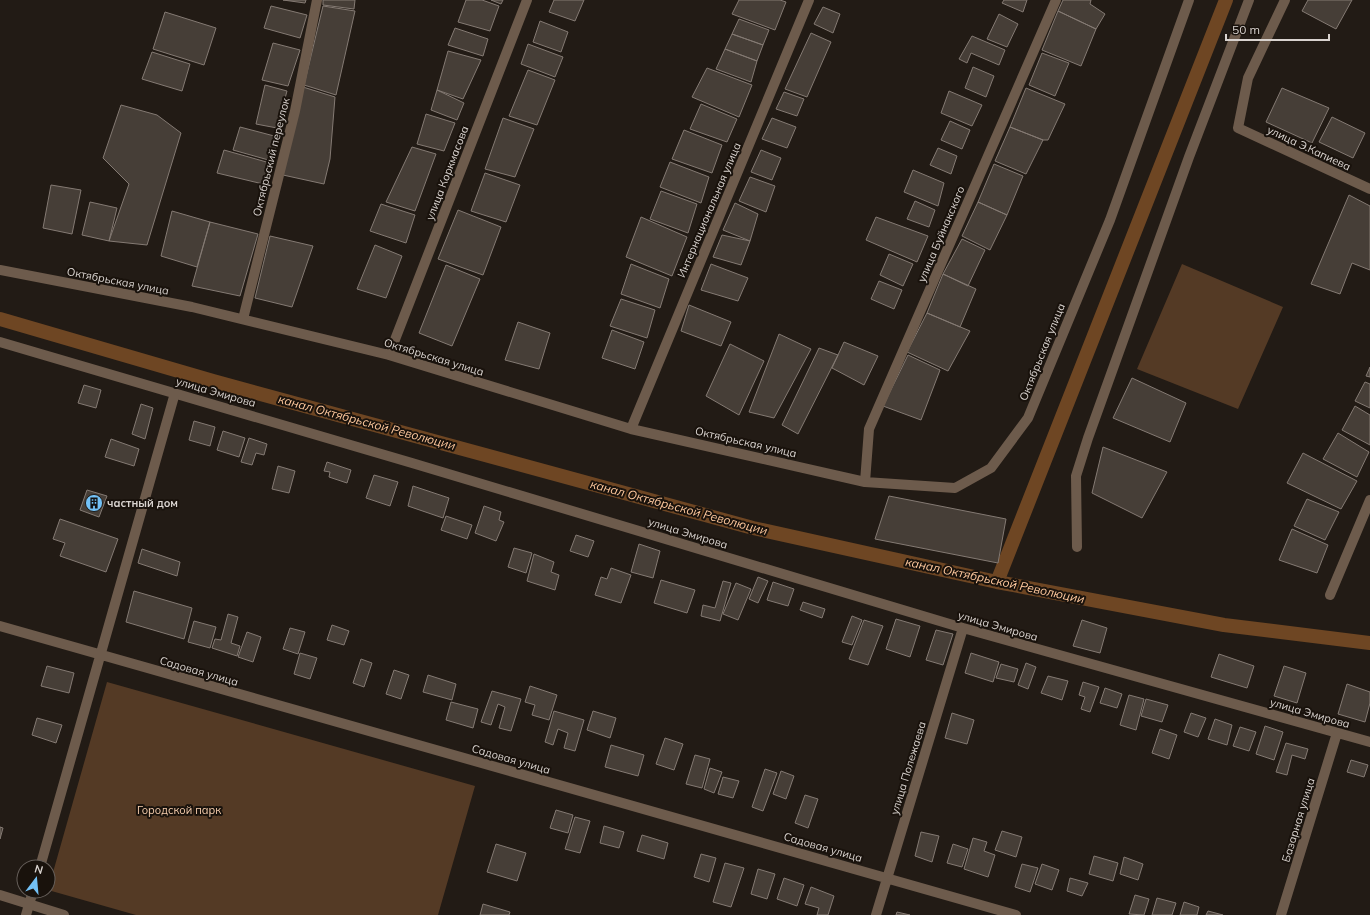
<svg xmlns="http://www.w3.org/2000/svg" width="1370" height="915" font-family="Mulish,sans-serif">
<rect width="100%" height="100%" fill="#221b15"/>
<path fill="#543a25" d="M1182,264L1283,307L1238,409L1137,369Z
M107,682L475,786L438,915H136L48,890Z"/>
<g fill="none" stroke-linecap="round" stroke-linejoin="round">
<path stroke="#6e4623" stroke-width="14" d="M0,319L213,381L753,528L997,582L1224,625L1370,643
M997,582L1226,0"/>
</g>
<path fill="#463e37" stroke="#847a73" d="M283,0H306L305,3Z
M323,0H355L354,9L323,5Z
M466,0H482L499,6L490,31L458,22Z
M491,0H503L501,4Z
M554,0H584L575,21L549,12Z
M739,0H780L786,2L775,30L732,14Z
M1004,0H1027L1023,12L1002,3Z
M1063,0H1091L1090,4L1105,14L1096,29L1058,11Z
M1308,0H1352L1336,29L1302,11Z
M271,6L307,15L300,38L264,28Z
M323,6L355,11L336,95L304,85Z
M823,7L840,14L833,33L814,24Z
M1058,11L1096,29L1081,66L1042,50Z
M165,12L216,28L204,65L153,49Z
M999,14L1018,24L1007,47L987,39Z
M739,19L769,30L763,45L732,34Z
M540,21L568,32L561,52L533,42Z
M455,28L488,39L483,56L448,45Z
M811,33L831,42L807,97L785,89Z
M732,34L763,45L757,61L725,49Z
M972,36L1005,50L999,65L971,53L967,63L959,59Z
M273,43L300,50L288,86L262,80Z
M528,44L563,57L555,77L521,64Z
M725,49L757,61L751,82L716,69Z
M448,51L481,60L463,99L437,90Z
M152,52L190,64L182,91L142,79Z
M1042,53L1069,63L1055,96L1029,85Z
M973,67L994,76L986,97L965,88Z
M707,68L752,85L739,117L692,97Z
M528,70L555,80L537,125L509,116Z
M265,85L287,91L277,128L256,124Z
M303,87L335,97L330,159L324,184L283,175Z
M1026,88L1065,104L1048,140H1043L1010,127Z
M1282,88L1329,108L1312,143L1266,122Z
M437,90L464,103L457,120L431,110Z
M949,91L982,105L972,126L941,113Z
M784,92L804,99L797,116L776,109Z
M701,104L737,119L727,142L690,129Z
M121,105L157,115L181,133L147,245L109,241L129,184L103,158Z
M426,114L455,123L444,151L417,144Z
M1332,117L1365,133L1353,158L1319,142Z
M503,118L534,129L515,177L485,169Z
M772,118L796,127L787,148L762,139Z
M950,121L970,130L962,149L941,140Z
M240,127L278,137L272,161L233,150Z
M1010,127L1043,140L1026,174L995,161Z
M684,130L722,145L712,173L672,159Z
M412,147L436,154L415,211L386,202Z
M938,148L957,156L951,174L930,165Z
M224,150L270,163L263,184L217,173Z
M761,150L781,158L772,180L751,172Z
M670,162L709,177L701,203L660,187Z
M994,164L1023,176L1007,215L978,202Z
M913,170L944,183L938,206L904,192Z
M485,173L520,185L506,222L471,211Z
M750,177L775,186L766,212L739,201Z
M51,185L81,190L72,234L43,228Z
M661,191L697,204L688,233L650,219Z
M1349,195L1370,206V270L1352,263L1340,294L1311,284Z
M915,201L935,210L929,227L907,219Z
M90,202L117,208L109,241L82,235Z
M978,202L1007,215L990,250L962,236Z
M735,203L758,214L750,241L723,230Z
M381,204L415,215L406,243L370,231Z
M458,210L501,227L483,275L438,259Z
M172,211L210,222L197,267L161,256Z
M641,217L687,237L672,276L626,257Z
M876,217L928,236L917,262L866,240Z
M210,222L258,234L240,296L192,286Z
M722,235L750,241L741,265L713,257Z
M270,236L313,246L292,307L255,298Z
M962,239L985,250L968,286L943,274Z
M375,245L402,256L386,298L357,289Z
M889,254L913,264L903,286L880,275Z
M631,264L669,279L660,308L621,294Z
M711,264L748,278L738,301L701,290Z
M446,265L480,279L452,346L419,333Z
M943,274L976,289L960,327L927,313Z
M879,281L902,290L894,309L871,299Z
M621,299L655,310L647,338L610,326Z
M689,305L731,322L721,346L681,331Z
M927,313L970,331L948,371L907,352Z
M518,322L550,333L539,369L505,360Z
M612,330L644,342L635,369L602,358Z
M779,334L811,349L774,418L749,412Z
M844,342L878,356L864,385L832,368Z
M730,344L764,361L739,415L706,396Z
M819,348L838,355L798,434L782,425Z
M908,355L940,370L921,420L883,406Z
M1370,367V377L1366,376Z
M1132,378L1186,403L1170,442L1113,418Z
M1365,382L1370,384V408L1355,401Z
M84,385L101,390L96,408L78,403Z
M141,404L153,408L145,439L132,434Z
M1355,406L1370,415V445L1342,430Z
M194,421L215,427L210,446L189,440Z
M223,431L245,438L239,457L217,450Z
M1338,433L1369,452L1357,477L1323,459Z
M249,438L267,444L264,455L256,453L252,465L241,462Z
M111,439L139,449L134,466L105,457Z
M1103,447L1167,472L1142,518L1092,493Z
M1303,453L1357,481L1341,509L1287,483Z
M327,462L351,470L347,483L329,477L330,472L324,471Z
M278,466L295,471L289,493L272,489Z
M374,475L398,482L390,506L366,498Z
M413,486L449,498L443,518L408,506Z
M87,490L107,496L99,517L80,510Z
M889,496L1006,519L998,563L875,539Z
M1307,499L1339,512L1325,540L1294,526Z
M484,506L501,512L499,520L504,522L496,541L475,533Z
M446,516L472,525L467,539L441,530Z
M60,519L118,539L106,572L60,556L65,543L53,539Z
M1292,529L1328,545L1317,573L1279,560Z
M576,535L594,541L588,557L570,551Z
M639,544L660,551L653,578L631,572Z
M514,548L532,553L526,573L508,567Z
M142,549L180,562L177,576L138,563Z
M534,554L554,562L551,572L559,575L555,590L527,581Z
M611,568L631,575L621,603L595,595L601,577L607,579Z
M758,577L768,581L758,603L749,599Z
M661,580L695,590L687,613L654,603Z
M723,581L731,583L720,621L701,616L703,605L715,608Z
M773,582L794,589L788,606L767,600Z
M736,583L751,589L738,620L723,614Z
M134,591L192,608L184,639L126,622Z
M803,602L825,609L822,618L800,610Z
M228,614L238,617L231,643L240,646L237,656L212,648L215,639L221,640Z
M852,616L862,620L852,645L842,642Z
M896,619L920,626L910,657L886,649Z
M864,620L883,626L868,665L849,659Z
M1082,620L1107,628L1100,653L1073,646Z
M194,621L216,627L210,648L188,642Z
M332,625L349,631L344,645L327,640Z
M290,628L305,632L298,654L283,649Z
M936,630L953,634L943,665L926,660Z
M247,632L261,637L253,662L238,657Z
M300,653L317,658L310,679L294,674Z
M971,653L999,662L993,682L965,673Z
M1219,654L1254,666L1247,688L1211,677Z
M361,659L372,663L364,687L353,683Z
M1026,663L1036,667L1028,689L1018,685Z
M1001,664L1018,669L1014,682L996,678Z
M47,666L74,673L69,693L41,686Z
M1284,666L1306,673L1297,703L1274,696Z
M394,670L409,675L401,699L386,694Z
M428,675L456,684L452,700L423,692Z
M1048,676L1068,681L1062,700L1041,693Z
M1083,682L1099,687L1090,712L1081,709L1085,697L1079,695Z
M1347,684L1370,692V703L1365,722L1338,714Z
M530,686L557,695L549,720L532,715L535,705L525,702Z
M1105,688L1122,694L1117,708L1100,703Z
M492,691L521,699L511,731L499,728L505,707L498,704L491,725L481,722Z
M1129,695L1144,699L1136,730L1120,725Z
M1146,699L1168,705L1162,722L1141,716Z
M451,702L478,709L473,728L446,720Z
M554,711L584,720L575,751L564,748L568,733L558,729L553,745L545,742Z
M593,711L616,718L610,738L587,730Z
M952,713L974,720L967,744L945,738Z
M1191,713L1206,718L1198,737L1184,732Z
M37,718L62,725L56,743L32,735Z
M1215,719L1232,725L1227,745L1208,739Z
M1265,726L1283,732L1274,760L1256,754Z
M1240,727L1256,732L1249,751L1233,746Z
M1160,729L1177,735L1169,759L1152,753Z
M665,738L683,744L674,770L656,764Z
M1286,743L1308,749L1305,759L1292,755L1287,775L1276,772Z
M611,745L644,755L638,776L605,767Z
M695,755L710,759L702,788L686,784Z
M1351,760L1368,765L1364,777L1347,772Z
M710,768L722,772L714,793L704,789Z
M765,769L777,773L763,811L752,807Z
M781,771L794,776L786,799L773,794Z
M723,777L739,781L733,798L718,794Z
M805,795L818,799L808,828L795,823Z
M556,810L573,815L568,833L550,828Z
M575,817L590,821L580,853L565,849Z
M604,826L624,832L619,848L600,843Z
M0,827L3,828L0,839Z
M1002,831L1022,837L1016,857L995,850Z
M921,832L939,836L932,862L915,856Z
M642,835L668,843L664,859L637,851Z
M973,838L987,842L984,851L995,855L988,877L964,869Z
M496,844L526,853L517,881L487,872Z
M953,844L968,849L962,867L947,863Z
M701,854L716,858L709,882L694,877Z
M1094,856L1118,863L1113,881L1089,874Z
M1124,857L1143,864L1138,880L1120,874Z
M725,863L744,868L731,907L713,902Z
M1022,864L1038,868L1030,892L1015,887Z
M1042,864L1059,870L1052,890L1035,884Z
M758,869L775,874L767,899L751,894Z
M784,878L804,885L797,906L777,899Z
M1070,878L1088,883L1082,896L1067,891Z
M811,887L834,896L828,915H817L819,908L805,904Z
M1135,895L1149,899L1144,915L1129,914Z
M1157,898L1176,903L1172,915H1152Z
M1184,902L1199,907L1197,915H1180Z
M483,904L510,912L509,915H480Z
M1208,911L1223,915H1206Z
M897,912L910,915H896Z"/>
<g fill="none" stroke-linecap="round" stroke-linejoin="round">
<path stroke="#6d5b4c" stroke-width="10" d="M1285,0L1248,78L1238,128L1370,189
M0,270L192,307L389,355L631,429L865,482L955,488L991,468L1028,418L1110,220L1189,0
M243,319L295,111L317,0
M0,342L412,463L963,628L1370,742
M389,355L527,0
M631,429L809,0
M865,482L869,429L1056,0
M1077,547L1076,476L1088,438L1189,157L1249,0
M1330,595L1370,500
M0,626L1016,915
M40,867L175,393
M0,895L64,915
M26,915L33,891
M876,915L963,628
M1281,915L1337,733"/>
</g>
<defs>
<g id="building-disc" transform="scale(0.9)"><circle r="9.5" fill="#73c1f6" stroke="#19120c"/><path d="M-4-6H4V6H1V3H-1V6H-4ZM-2.5-4.3h1.7v1.8h-1.7ZM.8-4.3h1.7v1.8H.8ZM-2.5-1h1.7V.8h-1.7ZM.8-1h1.7V.8H.8Z" fill="#111"/></g>
</defs>
<g fill-rule="evenodd">
<use href="#building-disc" x="94" y="503"/>
</g>
<g text-anchor="middle" dominant-baseline="central" stroke-width="4" stroke-linejoin="round" paint-order="stroke">
<g font-size="11" fill="#d9d3cf" stroke="#19120c">
<text transform="translate(1309 148) rotate(25)">улица Э.Капиева</text>
<text transform="translate(271 157) rotate(-76)">Октябрьский переулок</text>
<text transform="translate(447 173) rotate(-69)">улица Коркмасова</text>
<text transform="translate(709 210) rotate(-67)">Интернациональная улица</text>
<text transform="translate(941 234) rotate(-67)">улица Буйнакского</text>
<text transform="translate(118 281) rotate(11)">Октябрьская улица</text>
<text transform="translate(1042 352) rotate(-68)">Октябрьская улица</text>
<text transform="translate(434 357) rotate(17)">Октябрьская улица</text>
<text transform="translate(216 392) rotate(16)">улица Эмирова</text>
<text transform="translate(746 442) rotate(13)">Октябрьская улица</text>
<text transform="translate(688 533) rotate(17)">улица Эмирова</text>
<text transform="translate(998 626) rotate(16)">улица Эмирова</text>
<text transform="translate(199 671) rotate(16)">Садовая улица</text>
<text transform="translate(1310 713) rotate(16)">улица Эмирова</text>
<text transform="translate(511 759) rotate(16)">Садовая улица</text>
<text transform="translate(908 768) rotate(-73)">улица Полежаева</text>
<text transform="translate(1298 820) rotate(-73)">Базарная улица</text>
<text transform="translate(823 847) rotate(16)">Садовая улица</text>
</g>
<g font-size="11" font-weight="bold" fill="#d9d3cf" stroke="#19120c" text-anchor="start">
<text x="107" y="503">частный дом</text>
</g>
<g font-size="11" fill="#f7ceae" stroke="#19120c">
<text x="179" y="810">Городской парк</text>
</g>
<g font-size="12" font-style="italic" fill="#ffc99e" stroke="#19120c">
<text transform="translate(367 422) rotate(15)">канал Октябрьской Революции</text>
<text transform="translate(679 507) rotate(15)">канал Октябрьской Революции</text>
<text transform="translate(995 580) rotate(12)">канал Октябрьской Революции</text>
</g>
</g>
<g transform="translate(36 879) rotate(16)"><circle r="19" fill="#19120c" stroke="#665f5a"/>
<path d="M0-3L7 15L0 10L-7 15Z" fill="#73c1f6"/>
<text y="-6" font-size="11" font-weight="bold" text-anchor="middle" fill="#d9d3cf">N</text>
</g>
<path d="M1226 34v6h103v-6" fill="none" stroke="#d9d3cf" stroke-width="2"/>
<text x="1232" y="34" font-size="12" fill="#d9d3cf" stroke="#19120c" stroke-width="3" paint-order="stroke">50 m</text>
</svg>
